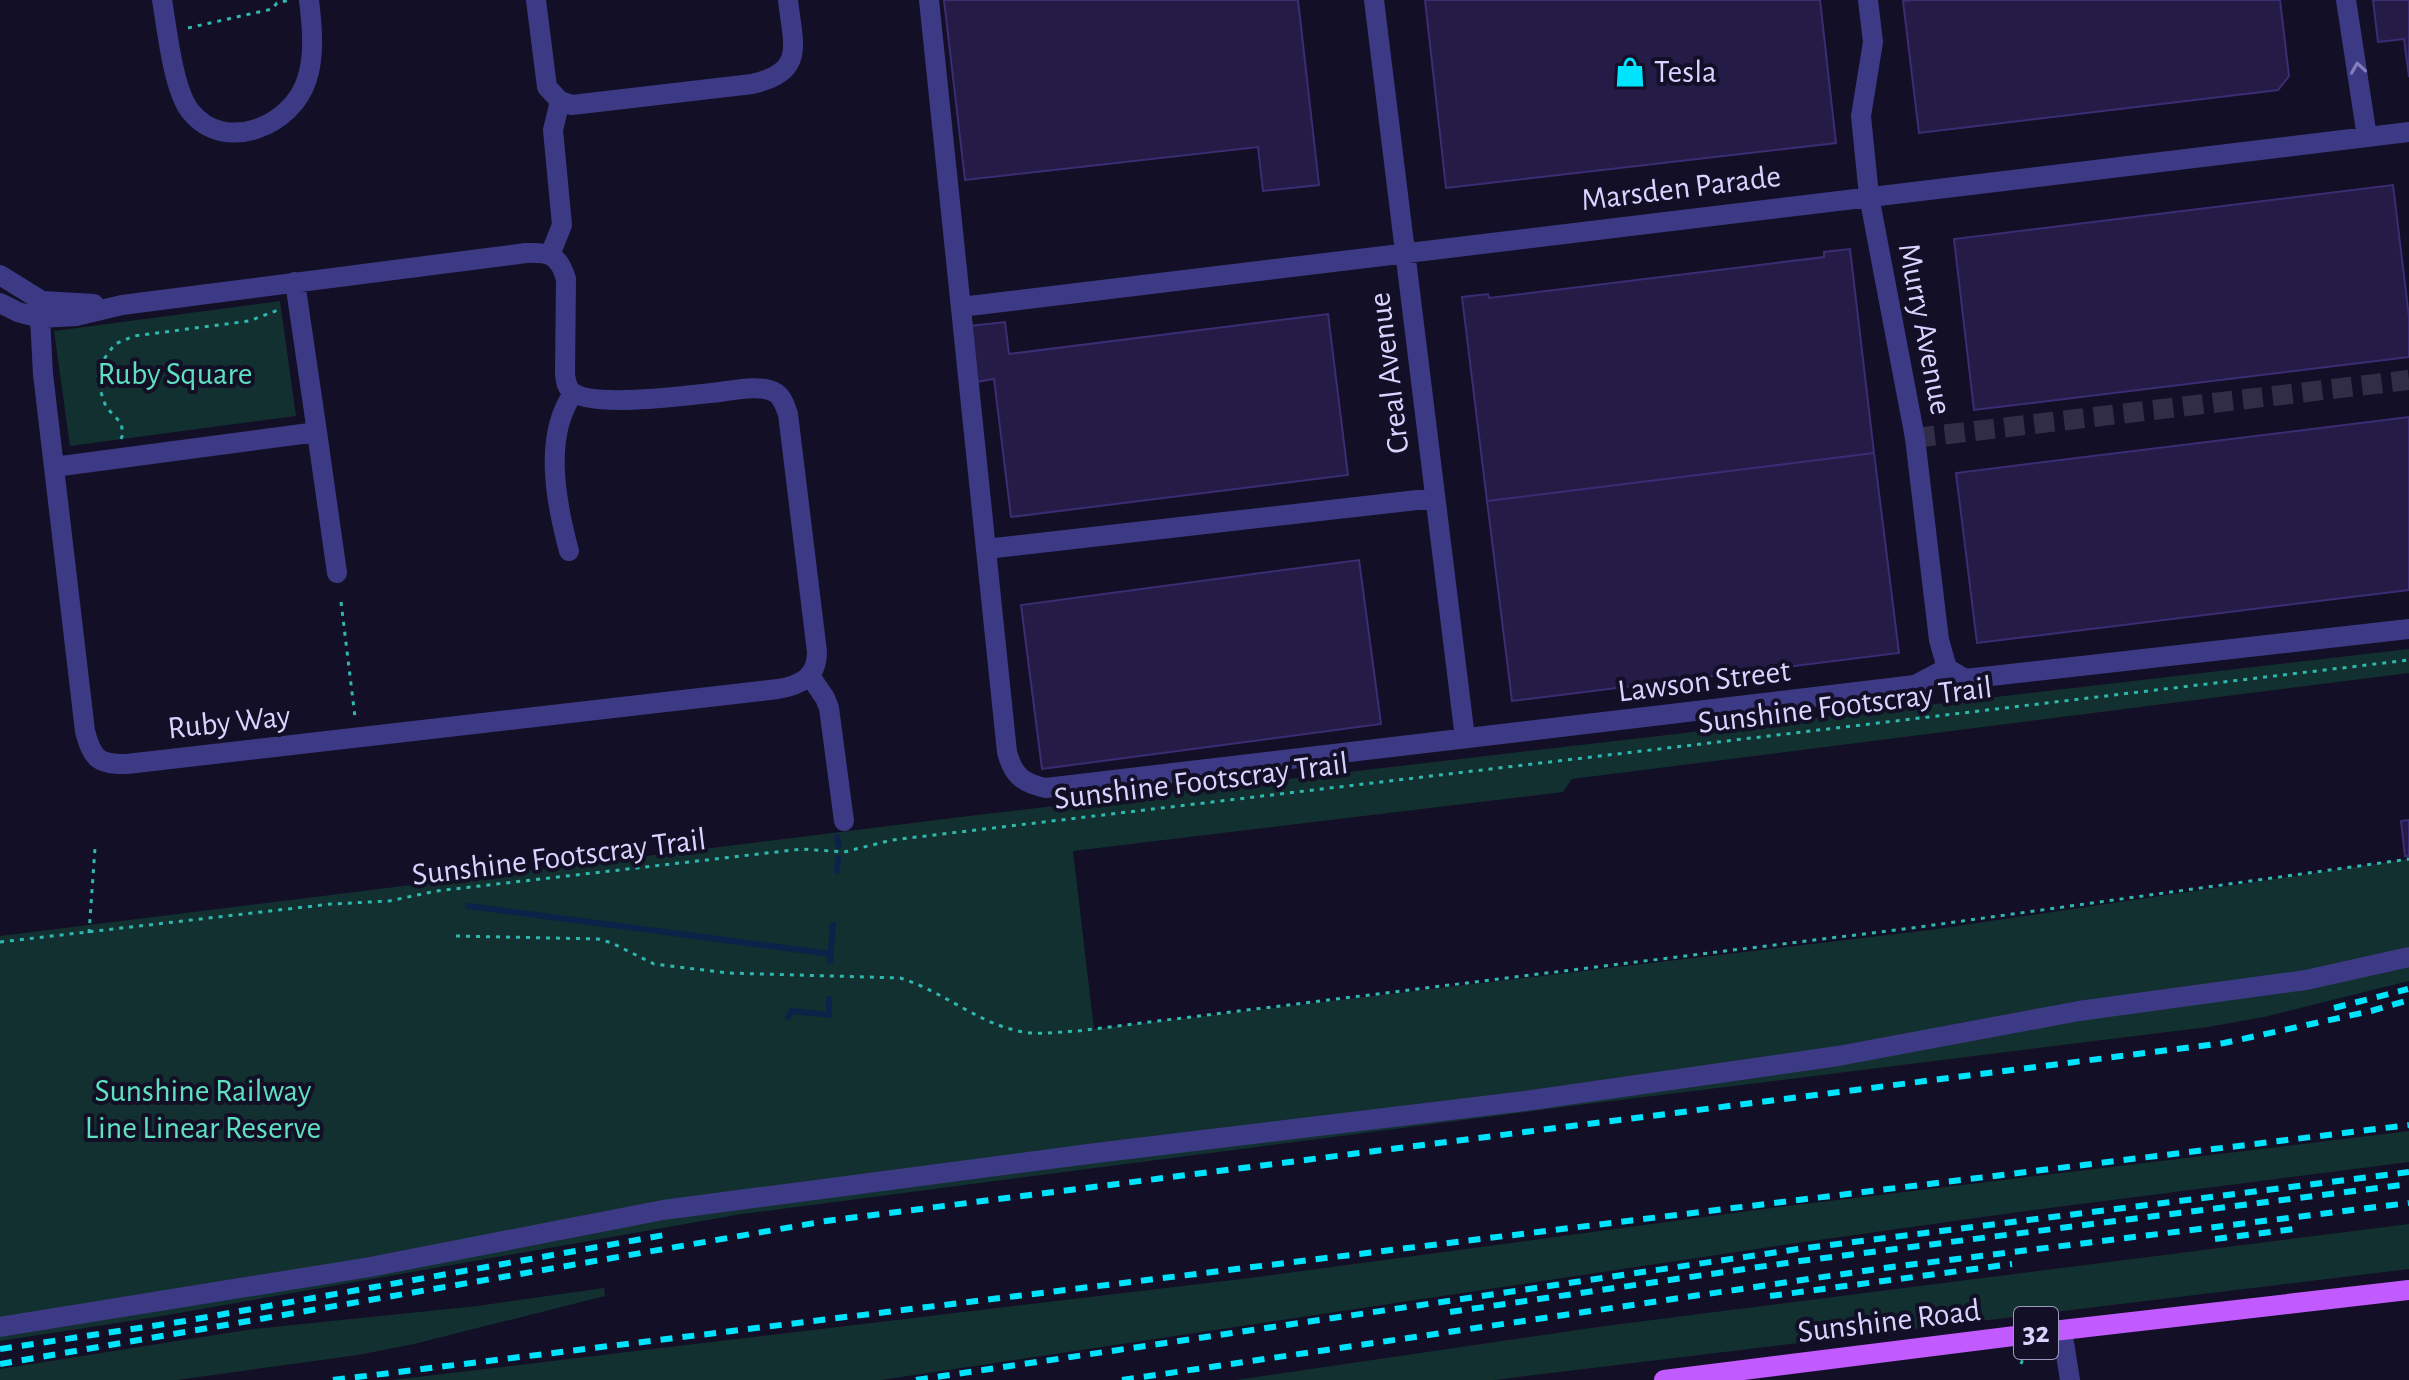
<svg xmlns="http://www.w3.org/2000/svg" width="2409" height="1380" font-family="'Alegreya Sans',sans-serif">
<rect width="100%" height="100%" fill="#130f26"/>
<path fill="#12302f" d="M280,301L296,416L70,446L54,331Z
M2409,649V673L1572,779L1563,792L1073,851L1094,1029L1930,930L2409,859V981L2264,1017L2208,1027L1572,1106L742,1214L156,1317L0,1341V936L977,815Z
M2409,1131V1162L2026,1211L1783,1245L881,1380H392L1250,1278L1756,1210Z
M2409,1224V1269L1494,1380H1236L1605,1326Z
M604,1288L605,1296L414,1344L358,1355L177,1380H0V1369L253,1329L477,1306Z"/>
<g fill="none" stroke-linecap="round" stroke-linejoin="round">
<path stroke="#0c2248" stroke-width="6" d="M837,837L839,846
M837,871L838,858
M468,906L831,954
M830,961L833,925
M788,1017L792,1011L829,1015V999"/>
</g>
<path fill="#241b47" stroke="#3b2d73" stroke-width="2" d="M944,0H1298L1319,185L1263,191L1258,147L965,180Z
M1425,0H1820L1836,143L1446,188Z
M1913,0H2280L2289,76L2278,90L1919,133L1903,1Z
M2373,0H2409V77L2404,39L2378,42Z
M2393,185L2409,317V357L1974,410L1954,239Z
M1850,249L1874,453L1487,501L1462,297L1488,294L1489,298L1824,257V252Z
M1328,314L1348,475L1011,517L994,379L976,382L969,326L1005,322L1009,354Z
M2409,417V590L1977,643L1956,473Z
M1874,453L1899,653L1512,701L1487,501Z
M1359,560L1381,724L1042,769L1021,605Z
M2409,820V856H2405L2401,821Z"/>
<g fill="none" stroke-linecap="round" stroke-linejoin="round">
<path stroke="#312d47" stroke-width="20" stroke-dasharray="20 10" stroke-linecap="butt" d="M1915,438L2409,380"/>
<path stroke="#2fb8b0" stroke-width="3" stroke-dasharray="4 6" stroke-linecap="butt" d="M188,28L272,9L277,3L290,0
M121,439L123,434L121,423L106,407L97,381L101,363L115,344L134,336L249,321L281,309
M341,602L355,717
M89,933L95,848
M456,936L598,939L612,943L654,964L728,973L900,978C940,990 974,1020 1014,1030C1035,1036 1056,1032 1077,1031L1912,928L2409,859
M0,942L331,904L389,901L436,891L802,849L844,852L892,840L2409,660
M2021,1364L2025,1353"/>
<path stroke="#3d3a85" stroke-width="20" d="M162,0C167,28 173,91 191,112C225,154 293,126 307,79C315,55 312,25 309,0
M536,0L547,87L560,101L572,105L752,84C806,72 793,45 788,0
M929,0L1007,752C1013,775 1022,783 1046,788L1915,685L1947,668
M1374,0L1465,738
M1868,0L1873,42L1861,116L1869,196L1915,438L1939,640L1947,668
M2346,0L2367,137
M550,255L562,225L553,130L560,101
M0,275L42,301L94,304
M0,303L18,312L40,318L76,316L122,305L526,253C550,252 559,255 566,279L565,374C566,381 566,386 571,391C590,409 692,395 720,392C735,390 762,384 776,393C783,398 785,406 788,414L817,652C817,677 801,685 778,689L127,764C98,765 92,758 85,731L43,374L40,318L42,301
M961,307L2409,132
M317,432L337,573
M54,467L317,432L295,282
M986,549L1435,498
M569,551C556,503 543,436 573,394
M1947,668L1965,679L2409,629
M810,676L825,698L829,708L844,821
M0,1327L370,1267L663,1210L1096,1153L1525,1101L1838,1056L2079,1011L2306,980L2409,957
M2062,1330L2070,1380"/>
<path stroke="#c25bff" stroke-width="20" d="M1664,1380L2062,1330L2409,1290"/>
<path stroke="#00e5ff" stroke-width="6" stroke-dasharray="12 10" stroke-linecap="butt" d="M2334,1008L2408,989
M2215,1239L2294,1229
M1770,1296L2012,1264
M1450,1312L1800,1261L2409,1184
M0,1349L185,1321L670,1234
M0,1364L826,1221L2224,1043L2371,1011L2409,1000
M333,1380L2409,1125
M916,1380L1798,1249L2409,1172
M1122,1380L1884,1268L2409,1203"/>
</g>
<defs><path id="oneway-chevron" d="M-2-3.5L2.5 0L-2 3.5" fill="none" stroke-width="1.6" stroke-linecap="round" stroke-linejoin="round" transform="scale(2)"/></defs>
<use stroke="#837fbc" href="#oneway-chevron" transform="translate(2358 68) rotate(-99)"/>
<defs>
<g id="shop-bare" transform="scale(2.4)"><path d="M-5-2.5h2.3a2.7 3.5 0 0 1 5.4 0H5L5.5 6h-11ZM-1.5-2.5h3a1.5 2.3 0 0 0-3 0Z" fill="#00e5ff" stroke="#130f26" stroke-width="2.5" paint-order="stroke"/></g>
</defs>
<g fill-rule="evenodd">
<use href="#shop-bare" x="1630" y="72"/>
</g>
<g text-anchor="middle" dominant-baseline="central" stroke-width="8" stroke-linejoin="round" paint-order="stroke">
<rect fill="#130f26" stroke="#9e99be" stroke-width="2" x="2014" y="1307" width="44" height="52" rx="6"/>
<g font-size="30" font-weight="bold" fill="#d9d4ff">
<text x="2036" y="1333">32</text>
</g>
<g font-size="32" fill="#d9d4ff" stroke="#130f26" text-anchor="start">
<text x="1654" y="72">Tesla</text>
</g>
<g font-size="32" fill="#d9d4ff" stroke="#130f26">
<text transform="translate(1681 188) rotate(-7)">Marsden Parade</text>
<text transform="translate(1925 329) rotate(79)">Murry Avenue</text>
<text transform="translate(1389 373) rotate(-97)">Creal Avenue</text>
<text transform="translate(1704 681) rotate(-7)">Lawson Street</text>
<text transform="translate(1845 705) rotate(-7)">Sunshine Footscray Trail</text>
<text transform="translate(229 722) rotate(-6)">Ruby Way</text>
<text transform="translate(1201 781) rotate(-7)">Sunshine Footscray Trail</text>
<text transform="translate(559 857) rotate(-7)">Sunshine Footscray Trail</text>
<text transform="translate(1889 1321) rotate(-7)">Sunshine Road</text>
</g>
<g font-size="32" fill="#5fe0c0" stroke="#130f26">
<text x="175" y="374">Ruby Square</text>
<text x="203" y="1091">Sunshine Railway<tspan x="203" dy="37">Line Linear Reserve</tspan></text>
</g>
</g>
</svg>
